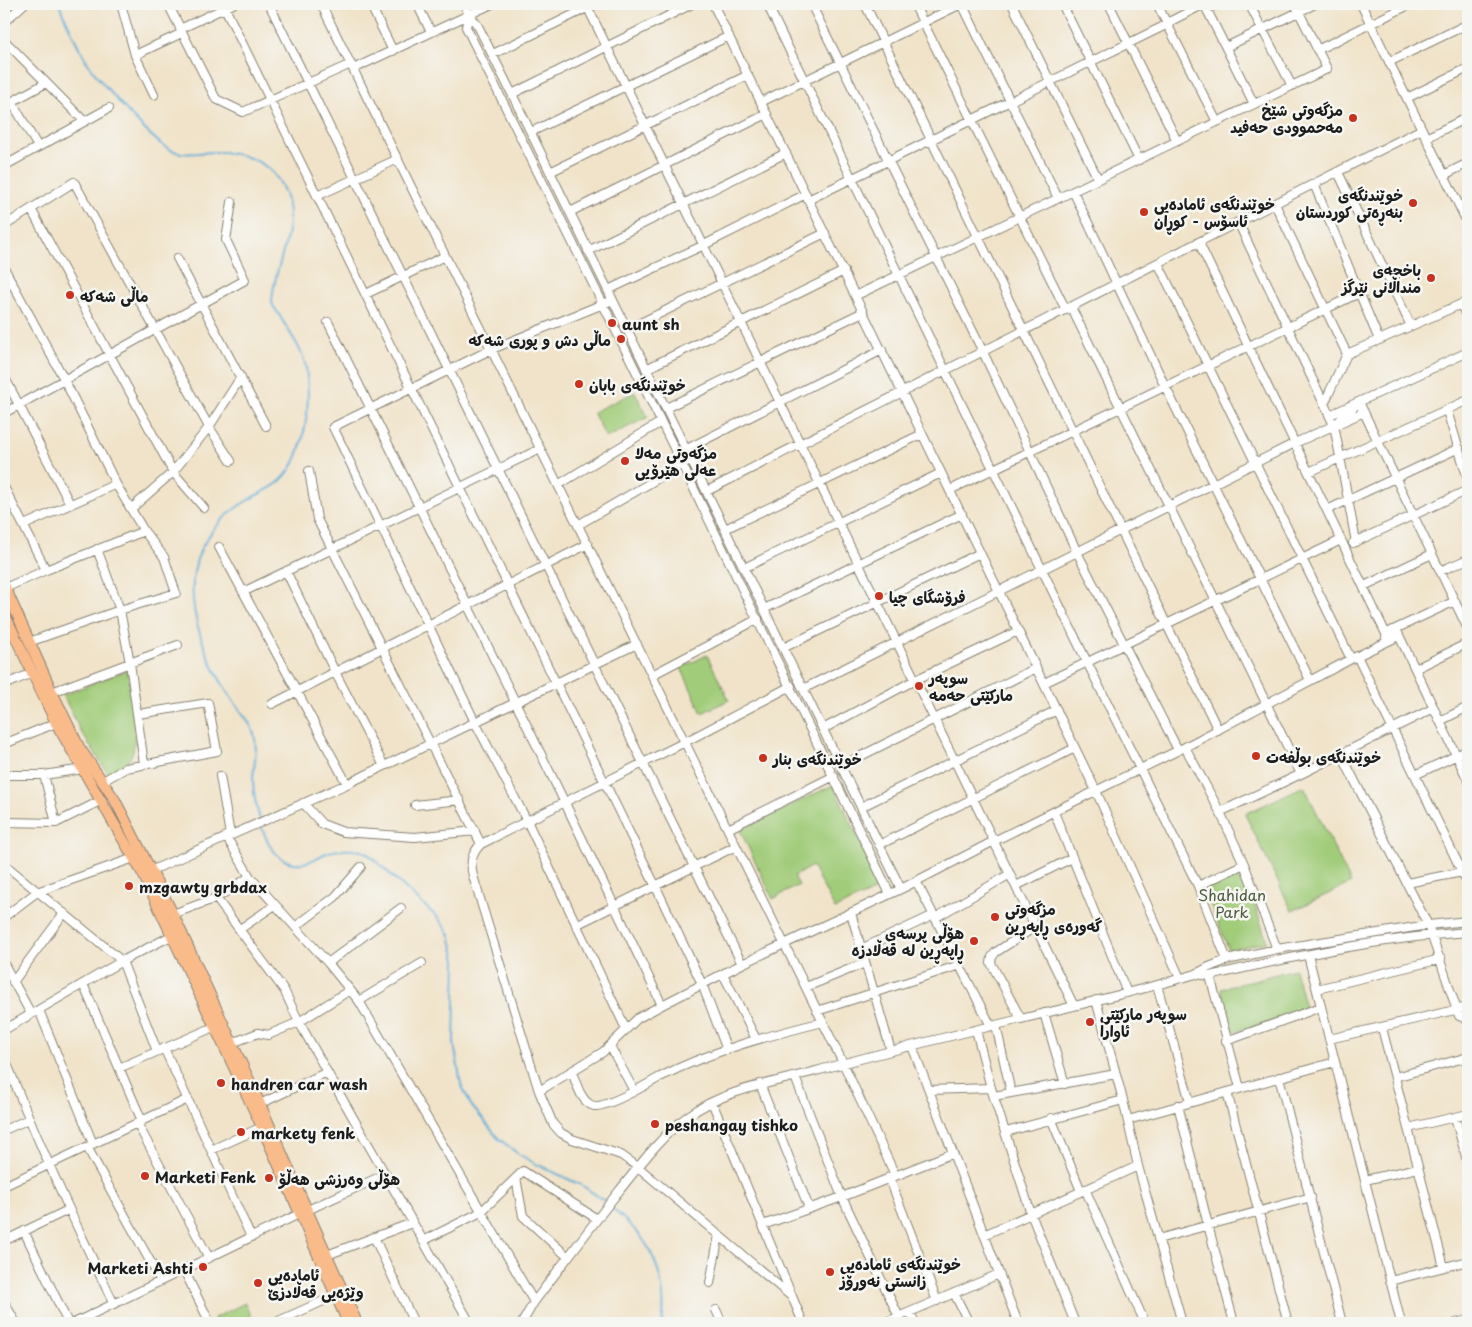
<svg xmlns="http://www.w3.org/2000/svg" width="1472" height="1327" font-family="'Playpen Sans','Playpen Sans Arabic',sans-serif">
<rect width="100%" height="100%" fill="#f6f6f2"/>
<filter id="ink" filterUnits="userSpaceOnUse"><feTurbulence type="fractalNoise" baseFrequency=".02" numOctaves="2"/><feDisplacementMap in="SourceGraphic" scale="10" xChannelSelector="R" yChannelSelector="G"/><feConvolveMatrix kernelMatrix="1 2 1 2 8 2 1 2 1" color-interpolation-filters="sRGB"/></filter>
<filter id="wash" filterUnits="userSpaceOnUse"><feTurbulence type="fractalNoise" baseFrequency=".0096" numOctaves="4" result="noise"/><feDisplacementMap in="SourceGraphic" scale="20" xChannelSelector="R" yChannelSelector="G"/><feGaussianBlur stdDeviation="1.12" result="paint"/><feColorMatrix in="noise" values="0 0 0 0 0 0 0 0 0 0 0 0 0 0 0 0 0 1.4 0 .05"/><feComposite in="paint" operator="in"/></filter>
<g filter="url(#wash)">
<rect width="100%" height="100%" fill="#f0e3c9"/>
<path fill="#a1cc79" stroke="#5e744a" d="M635,392L648,417L606,438L593,412Z
M707,655L729,700L702,713L681,668Z
M127,670C131,687 140,744 130,758C126,765 115,770 109,775L81,732L63,695Z
M833,785L882,887L835,909L812,866L794,876L799,885L773,899L740,830Z
M1304,786L1351,883L1292,911L1245,814Z
M1244,872L1267,942L1229,950L1204,888Z
M1295,969L1306,1012L1233,1032L1221,989Z
M245,1303L254,1323H216L214,1318Z"/>
<g fill="none" stroke-linecap="round" stroke-linejoin="round">
<path stroke="#61add9" stroke-width="2" d="M59,4C68,25 77,46 89,65C100,82 115,97 128,112C139,124 151,137 164,146C181,158 197,152 215,152C252,153 281,167 288,205C294,238 273,269 272,302C273,308 278,312 281,318C289,332 304,352 306,368C311,401 306,460 279,482C271,489 259,493 250,499C223,514 199,540 194,572C187,613 207,662 230,696C238,709 250,719 254,734C258,749 254,764 253,779C253,793 256,806 260,820
M261,825C268,846 280,869 307,862C313,861 318,857 324,854C335,849 356,848 367,853L439,919L450,935L456,960L454,1043L461,1084L471,1105L498,1138L517,1153L534,1163L583,1186L606,1202
M609,1206C621,1216 633,1226 642,1238C659,1261 667,1295 662,1323"/>
</g>
</g>
<g filter="url(#ink)">
<g fill="none" stroke-linecap="round" stroke-linejoin="round">
<g stroke="#868072" stroke-width="10">
<path id="minor" d="M121,4L135,55L154,95
M168,4L216,99L243,112L351,64
M223,4L655,885L702,984L727,1050
M269,4L742,964
M321,4L843,1063L895,1175
M370,4L393,51
M417,4L431,32
M464,4L469,14L478,26L512,94L901,889
M586,4L1074,1006
M713,4L1096,791L1180,978
M767,4L1087,662L1198,886L1227,960
M811,4L983,352L1077,552L1178,750
M865,4L1218,730
M914,4L1066,310
M962,4L1058,198
M1012,4L1098,179
M1062,4L1139,160
M1109,4L1177,141
M1157,4L1217,122
M1204,4L1254,104
M1249,4L1292,86
M1361,4L1468,224
M1207,9L1218,4
M469,14L466,27L677,454L890,894
M4,22L24,4
M1167,23L1204,4
M180,29L233,4
M4,40L84,121
M1226,47L1315,4
M1317,50L1411,4
M493,54L595,4
M135,55L182,33
M1389,62L1468,24
M353,69L492,4
M512,94L692,4
M1407,98L1468,68
M12,102L38,147
M761,102L961,4
M4,106L46,83
M531,132L729,36
M1426,138L1468,117
M4,166L109,108
M550,172L748,75
M1338,172L1411,326
M1444,175L1468,163
M1314,184L1379,340
M1073,191L1165,386L1310,680
M317,196L398,159
M808,200L1168,24
M1275,204L1347,354
M31,209L173,472L204,508
M570,212L767,114
M1238,222L1334,425L1356,542
M4,226L74,182L209,427L231,461
M1199,243L1386,634L1388,637L1396,636
M588,251L786,153
M177,258L266,426
M1158,263L1351,659
M4,268L64,379L116,484L144,531L164,557L176,593L120,610L29,642
M608,290L704,245L806,194
M366,294L445,256
M855,296L1327,69L1295,4
M608,302L492,349L333,427L475,722L527,821L626,1029
M1461,305L1468,319
M1071,307L1301,774
M328,322L565,803L662,1005
M628,329L825,233
M646,369L844,271
M4,376L70,504
M1324,404L1347,354L1468,301
M666,408L863,312
M1447,411L1468,479
M4,413L245,280L226,240L232,202
M1330,415L1468,352
M1339,421L1359,402L1468,629
M683,451L882,350
M309,471L317,519L481,844
M1309,472L1468,400
M558,485L661,422
M4,487L46,570L5,588
M950,490L1359,293
M707,491L1422,129
M132,508L173,472L209,427L241,377
M1327,510L1459,448
M24,525L116,484
M578,525L686,462
M725,529L922,434
M1353,543L1468,490
M219,547L347,784
M97,549L120,610L130,663L144,764
M744,568L941,473
M46,570L144,531
M286,571L335,672L384,766
M1440,571L1468,559
M1364,586L1432,554
M243,592L540,449
M764,609L962,514
M1391,631L1455,601
M1386,638L1396,629L1468,780
M783,648L980,553
M1357,656L1468,884
M1415,669L1468,643
M652,675L758,619
M1044,683L1341,540
M4,685L32,673
M791,686L685,742L481,844C471,854 470,863 473,876L539,1091L553,1124L561,1133L572,1139L621,1155L638,1167L792,1297
M803,689L1295,443L1364,412
M52,692L178,645
M272,704L588,544
M1440,721L1468,707
M823,729L915,680L1018,631
M4,744L56,723
M1185,747L1220,812L1244,864L1277,949
M1341,754L1428,925L1459,1016L1468,1019
M841,766L1036,668
M4,775H44L83,769
M44,775L56,823
M1415,775L1468,750
M220,776L230,835
M103,781L126,768L217,751L208,703L138,714
M303,803L322,824L343,832L415,837L475,831
M415,805L460,800
M861,807L1057,710
M1054,812L1127,993
M1220,812L1301,774L1434,708
M4,822L56,823L102,800
M728,829L834,776
M226,836L250,877L328,963L359,1001L534,1302
M879,845L1075,748
M4,864L122,961L157,1051
M148,872L347,784L637,644
M916,881L991,1026
M1407,883L1462,872
M1016,886L1072,858
M1198,886L1244,864
M216,898L284,990L299,1022L327,1072L470,1323
M851,913L891,1051
M173,914L216,898L250,877
M4,917L37,892L134,858
M935,918L1010,874
M576,925L736,846
M295,927L335,897L361,867
M240,929L275,905
M861,949L934,915
M1308,955L1401,1323
M328,963L401,908
M4,964L31,1014
M723,974L756,1039
M1196,974L1210,976C1295,956 1381,938 1468,932
M1210,976L1240,1088
M13,982L64,913
M83,984L142,1121
M1157,985L1190,1102
M806,987L865,963
M1317,989L1441,959
M1096,1000L1123,1100L1138,1166L1182,1323
M359,1001L422,963
M39,1010L93,1144
M817,1011L960,965
M1044,1013L1065,1084
M1021,1019L991,963L992,957L996,952L1035,927
M996,1025L1011,1093
M1382,1028L1444,1267
M4,1030L122,961L173,935
M976,1030L991,1088L1031,1214L1075,1323
M1329,1039L1468,1007
M1226,1041L1321,1007
M232,1043L258,1033L268,1035L299,1022L350,990
M610,1046L634,1091
M912,1046L1018,1323
M164,1048L251,1237
M4,1056C37,1141 74,1222 114,1304
M119,1068L214,1027
M572,1072C576,1082 581,1103 594,1106C606,1108 648,1084 660,1077C711,1051 767,1036 823,1022
M795,1077L842,1197L899,1317
M1279,1077L1342,1323
M1395,1077L1468,1057
M760,1084L809,1208
M929,1090L991,1088
M539,1091L603,1052L638,1018L662,1005L742,964L901,889L994,841L1185,747L1351,659L1399,636
M1227,1092L1288,1323
M994,1096L1116,1074
M712,1102L803,1323
M260,1104L327,1072
M1178,1105L1208,1225L1234,1323
M1455,1117L1468,1164
M1051,1118L1081,1191
M1128,1120L1335,1062
M137,1123L209,1258
M1408,1128L1468,1114
M4,1130L29,1119
M1006,1132L1123,1100
M87,1147L161,1281
M211,1150L262,1127
M889,1177L937,1301
M516,1178L523,1216L568,1257
M1365,1180L1418,1168
M4,1186L188,1099
M1085,1189L1145,1323
M763,1225L842,1197L953,1153
M24,1231L68,1323
M984,1235L1138,1166
M374,1237L414,1323
M1158,1239L1311,1197
M4,1241L68,1210
M423,1241L481,1212L523,1171L597,1219
M327,1255L412,1223
M184,1270L210,1323
M1390,1281L1468,1261
M710,1283L719,1235
M954,1293L969,1323
M4,1302L16,1323
M716,1310L722,1323
M910,1312L915,1323
M74,1323L299,1214L386,1174
M274,1323L339,1294
M522,1323L534,1302C562,1265 590,1228 619,1191C640,1165 661,1136 688,1116C725,1089 773,1083 816,1071C929,1039 1044,1015 1157,985L1196,974L1209,967L1227,960L1277,949L1428,925L1468,921
M884,1323L999,1274
M1456,1323L1468,1320"/>
</g>
<g stroke="#868072" stroke-width="12">
<path id="major" d="M4,585L52,692L79,747L115,800L173,914L260,1104L357,1323
M4,613L56,723L143,874L262,1127L348,1323"/>
</g>
<use href="#minor" stroke="#fff" stroke-width="8"/>
<use href="#major" stroke="#fabb8b" stroke-width="10"/>
</g>
</g>
<g fill="#c8321e" stroke="#f6f6f2" stroke-width="2">
<circle cx="1353" cy="118" r="5"/>
<circle cx="1413" cy="203" r="5"/>
<circle cx="1144" cy="212" r="5"/>
<circle cx="1431" cy="278" r="5"/>
<circle cx="70" cy="295" r="5"/>
<circle cx="612" cy="323" r="5"/>
<circle cx="621" cy="339" r="5"/>
<circle cx="579" cy="384" r="5"/>
<circle cx="625" cy="461" r="5"/>
<circle cx="879" cy="596" r="5"/>
<circle cx="919" cy="686" r="5"/>
<circle cx="1256" cy="756" r="5"/>
<circle cx="763" cy="758" r="5"/>
<circle cx="129" cy="886" r="5"/>
<circle cx="995" cy="917" r="5"/>
<circle cx="974" cy="941" r="5"/>
<circle cx="1090" cy="1022" r="5"/>
<circle cx="221" cy="1083" r="5"/>
<circle cx="655" cy="1124" r="5"/>
<circle cx="241" cy="1132" r="5"/>
<circle cx="145" cy="1176" r="5"/>
<circle cx="269" cy="1178" r="5"/>
<circle cx="203" cy="1267" r="5"/>
<circle cx="830" cy="1272" r="5"/>
<circle cx="258" cy="1283" r="5"/>
</g>
<g text-anchor="middle" dominant-baseline="central" stroke-width="5" stroke-linejoin="round" paint-order="stroke">
<g font-size="15" font-weight="bold" fill="#1c1c1c" stroke="#f6f6f2" text-anchor="start">
<text x="1343" y="109" text-anchor="end">مزگەوتی شێخ<tspan x="1343" dy="17">مەحموودی حەفید</tspan></text>
<text x="1403" y="194" text-anchor="end">خوێندنگەی<tspan x="1403" dy="17">بنەڕەتی کوردستان</tspan></text>
<text x="1154" y="203">خوێندنگەی ئامادەیی<tspan x="1154" dy="17">ئاسۆس - کوڕان</tspan></text>
<text x="1421" y="269" text-anchor="end">باخچەی<tspan x="1421" dy="17">منداڵانی نێرگز</tspan></text>
<text x="80" y="295">ماڵی شەکە</text>
<text x="622" y="323">aunt sh</text>
<text x="611" y="339" text-anchor="end">ماڵی دش و پوری شەکە</text>
<text x="589" y="384">خوێندنگەی بابان</text>
<text x="635" y="452">مزگەوتی مەلا<tspan x="635" dy="17">عەلی هێرۆیی</tspan></text>
<text x="889" y="596">فرۆشگای چیا</text>
<text x="929" y="677">سوپەر<tspan x="929" dy="17">مارکێتی حەمە</tspan></text>
<text x="1266" y="756">خوێندنگەی بوڵفەت</text>
<text x="773" y="758">خوێندنگەی بنار</text>
<text x="139" y="886">mzgawty grbdax</text>
<text x="1005" y="908">مزگەوتی<tspan x="1005" dy="17">گەورەی ڕاپەڕین</tspan></text>
<text x="964" y="932" text-anchor="end">هۆڵی پرسەی<tspan x="964" dy="17">ڕاپەڕین لە قەڵادزە</tspan></text>
<text x="1100" y="1013">سوپەر مارکێتی<tspan x="1100" dy="17">ئاوارا</tspan></text>
<text x="231" y="1083">handren car wash</text>
<text x="665" y="1124">peshangay tishko</text>
<text x="251" y="1132">markety fenk</text>
<text x="155" y="1176">Marketi Fenk</text>
<text x="279" y="1178">ھۆڵی وەرزشی ھەڵۆ</text>
<text x="840" y="1263">خوێندنگەی ئامادەیی<tspan x="840" dy="17">زانستی نەورۆز</tspan></text>
<text x="193" y="1267" text-anchor="end">Marketi Ashti</text>
<text x="268" y="1274">ئامادەیی<tspan x="268" dy="17">وێژەیی قەڵادزێ</tspan></text>
</g>
<g font-size="15" fill="#4b5a3d" stroke="#f6f6f2">
<text x="1232" y="894">Shahidan<tspan x="1232" dy="17">Park</tspan></text>
</g>
</g>
<rect width="1472" height="1327" fill="none" stroke="#f6f6f2" stroke-width="20"/>
</svg>
